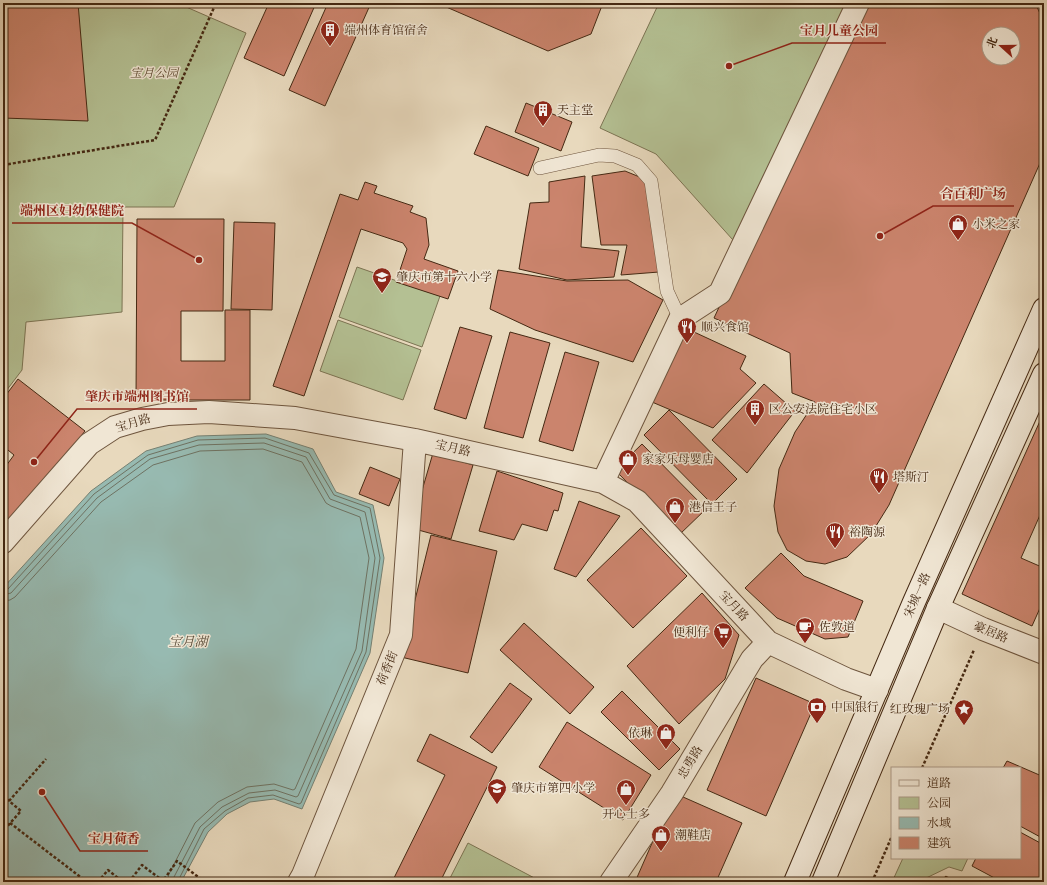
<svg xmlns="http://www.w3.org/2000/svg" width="1047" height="885" font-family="Alegreya,'Noto Serif SC',serif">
<rect width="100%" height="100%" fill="#e8d9bd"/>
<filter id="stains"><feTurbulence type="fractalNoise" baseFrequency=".005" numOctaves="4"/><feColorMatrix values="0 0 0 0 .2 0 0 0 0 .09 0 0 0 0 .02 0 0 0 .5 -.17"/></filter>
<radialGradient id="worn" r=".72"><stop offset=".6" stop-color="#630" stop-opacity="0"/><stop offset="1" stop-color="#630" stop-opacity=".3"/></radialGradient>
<path fill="#b4c093" stroke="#7c7453" d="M78,3H177L246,33L174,207H123L122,312L26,322L22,370L3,395V118Z
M659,3H858L741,249L656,154L600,128Z
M357,267L440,296L422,347L339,317Z
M338,320L421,350L403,400L320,371Z
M468,843L542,882H448Z
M903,858H968L962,871L949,867L922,880L921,882H892Z"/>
<path fill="#97bab1" stroke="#768072" d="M266,434L313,449L336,492L373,505L384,558L370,653L302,809L274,799L250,802L227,814L208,832L181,882H3V588L91,491L146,451L197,436Z"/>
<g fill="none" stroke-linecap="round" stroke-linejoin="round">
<path stroke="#6e7262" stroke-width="1" d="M3,590L8,589L94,494L148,455L198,440L265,438L309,453L334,495L370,508L380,558L366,652L301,803L299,804L273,795L248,798L225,811L204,829L179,879L178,882
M3,595L11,593L97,498L150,459L199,445L264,443L306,457L330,499L365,512L375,558L362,651L298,796L296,797L275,790L249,793L222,807L200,827L174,877L173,882
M3,601L10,600L15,597L101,502L153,465L200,451L263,449L302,462L326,503L331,506L360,517L369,558L356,649L295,789L293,790L274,784L247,787L218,802L195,823L169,874L167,882"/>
</g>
<path fill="#cb846d" stroke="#452913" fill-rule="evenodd" d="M3,3H78L88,121L3,118Z
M269,3H316L284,76L244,58Z
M328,3H371L325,106L289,90Z
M437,3H603L591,34L548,51Z
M861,3H1027L1037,7L1044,22V154L889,505L871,534L847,557L825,564L806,561L787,550L778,532L774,506L779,469L795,432L815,402L792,393L790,353L714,318ZM989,34H1013V58H989Z
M526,103L572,122L561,151L515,132Z
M486,126L539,148L528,176L474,154Z
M625,171L647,180L659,272L621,275L627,245H601L592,176Z
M585,176L581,247L619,251L614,277L567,280L519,269L530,203L549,202V182Z
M365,182L377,186L374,193L413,206L410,212L426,218L429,245L424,259L458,271L448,299L396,282L407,249L403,243L361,229L304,396L273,386L340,194L358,200Z
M137,219H224L223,311H181V361H225V310H250V400H136Z
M234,222L275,223L272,310L231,309Z
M498,270L567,281L628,280L663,300L633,362L535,330L490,309Z
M681,326L746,356L740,369L756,383L713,428L652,402Z
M460,327L492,336L466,419L434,409Z
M510,332L550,343L523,438L484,428Z
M565,352L599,362L573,451L539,441Z
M18,379L85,431L3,536V470L14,455L3,446V399Z
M764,384L795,411L747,473L712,440Z
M669,410L737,479L712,504L644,435Z
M1040,421L1044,423V506L1021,558L1044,568V599L1032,626L962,594Z
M642,444L706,509L679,535L615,470Z
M433,453L473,465L451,539L411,528Z
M370,467L400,479L389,506L359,494Z
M497,471L563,493L558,511L554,510L547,531L522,524L514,540L479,531Z
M579,501L620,516L576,577L554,569Z
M641,528L687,576L633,628L587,580Z
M431,535L497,551L468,673L401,657Z
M781,553L804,576L863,601L848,637L825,639L777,618L745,588Z
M702,593L739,635L725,679L679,724L627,666Z
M524,623L594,687L570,714L500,650Z
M756,678L815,704L766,816L707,790Z
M510,683L532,699L492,753L470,737Z
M622,691L680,749L659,770L601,712Z
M567,722L651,775L623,820L539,767Z
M430,734L497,767L440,882H392L445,775L417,761Z
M1007,761L1044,777V839L1020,826V768H1003Z
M674,793L742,823L716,882H635Z
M1020,832L1044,845V882H1002L972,866L976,858H1020Z"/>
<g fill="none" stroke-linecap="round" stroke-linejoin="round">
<g stroke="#6e553e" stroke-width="14">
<path id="lane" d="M540,168L599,155L615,156L637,165L651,181L667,291L680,319"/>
</g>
<g stroke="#6e553e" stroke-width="24">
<path id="street" d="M603,482L680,319L720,293L858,3
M3,542L89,444L115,427L142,419L168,414L209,412L295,418L415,440L603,482L637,501L768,642L846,679L877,690
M938,608L983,629L1044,653
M299,882L303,875L401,635L415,440
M611,882L672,793L752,659L768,642"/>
</g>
<g stroke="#452913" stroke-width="24">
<path id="secondary" d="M795,882L914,602L1044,309
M823,882L938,608L1044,374"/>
</g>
<path stroke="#452913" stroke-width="2.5" stroke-dasharray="3 2" stroke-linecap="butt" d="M3,165L155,140L216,3
M922,768L974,650
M3,796L21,811L3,831
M9,801L46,759
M10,823L87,882
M98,882L108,870L123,882
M129,882L142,865L163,881L177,861L201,879
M872,882L892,836
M943,882L946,877L955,882"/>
<use href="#lane" stroke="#f0e6d4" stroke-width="13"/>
<use href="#street" stroke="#f0e6d4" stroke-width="22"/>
<use href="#secondary" stroke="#f0e6d4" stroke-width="22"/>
</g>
<defs>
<g id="building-pin" transform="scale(1)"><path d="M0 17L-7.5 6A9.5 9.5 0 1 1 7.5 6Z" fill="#8f2418" stroke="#f0e6d4"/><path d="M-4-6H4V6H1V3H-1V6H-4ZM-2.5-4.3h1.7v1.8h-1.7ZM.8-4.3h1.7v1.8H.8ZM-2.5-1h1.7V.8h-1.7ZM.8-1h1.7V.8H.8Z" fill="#fff"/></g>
<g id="shop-pin" transform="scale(1)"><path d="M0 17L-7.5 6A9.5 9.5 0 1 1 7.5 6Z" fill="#8f2418" stroke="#f0e6d4"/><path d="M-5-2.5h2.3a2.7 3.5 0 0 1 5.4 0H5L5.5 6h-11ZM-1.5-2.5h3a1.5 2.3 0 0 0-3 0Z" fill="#fff"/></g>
<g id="school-pin" transform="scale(1)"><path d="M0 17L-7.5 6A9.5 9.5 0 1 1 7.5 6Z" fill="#8f2418" stroke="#f0e6d4"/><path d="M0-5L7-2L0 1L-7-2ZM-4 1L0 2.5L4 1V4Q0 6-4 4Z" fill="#fff"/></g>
<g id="restaurant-pin" transform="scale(1)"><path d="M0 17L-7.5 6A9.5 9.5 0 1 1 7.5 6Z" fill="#8f2418" stroke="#f0e6d4"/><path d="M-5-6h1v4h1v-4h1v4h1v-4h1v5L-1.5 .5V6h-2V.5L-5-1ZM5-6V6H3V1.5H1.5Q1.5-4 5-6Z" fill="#fff"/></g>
<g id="cafe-pin" transform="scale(1)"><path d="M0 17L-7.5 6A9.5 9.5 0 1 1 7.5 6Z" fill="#8f2418" stroke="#f0e6d4"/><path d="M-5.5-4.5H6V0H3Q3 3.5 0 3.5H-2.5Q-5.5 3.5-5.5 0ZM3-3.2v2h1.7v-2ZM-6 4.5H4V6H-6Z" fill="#fff"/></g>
<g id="supermarket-pin" transform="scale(1)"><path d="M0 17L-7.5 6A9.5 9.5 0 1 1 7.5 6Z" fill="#8f2418" stroke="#f0e6d4"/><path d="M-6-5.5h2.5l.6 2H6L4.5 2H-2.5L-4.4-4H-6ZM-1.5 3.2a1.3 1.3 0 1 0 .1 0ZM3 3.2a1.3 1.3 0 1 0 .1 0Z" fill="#fff"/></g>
<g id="bank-pin" transform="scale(1)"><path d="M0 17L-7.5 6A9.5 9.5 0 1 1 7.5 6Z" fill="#8f2418" stroke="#f0e6d4"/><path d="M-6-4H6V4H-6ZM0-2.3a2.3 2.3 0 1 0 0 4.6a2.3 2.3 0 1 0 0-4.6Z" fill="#fff"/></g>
<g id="sight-pin" transform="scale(1)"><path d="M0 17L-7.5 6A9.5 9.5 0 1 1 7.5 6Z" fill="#8f2418" stroke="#f0e6d4"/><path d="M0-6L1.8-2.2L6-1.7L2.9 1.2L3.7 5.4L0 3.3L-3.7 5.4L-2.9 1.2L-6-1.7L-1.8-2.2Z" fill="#fff"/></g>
</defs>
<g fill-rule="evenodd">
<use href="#building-pin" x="330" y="30"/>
<use href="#building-pin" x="543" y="110"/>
<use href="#shop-pin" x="958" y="224"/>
<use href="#school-pin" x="382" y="277"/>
<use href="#restaurant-pin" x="687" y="327"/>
<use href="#building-pin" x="755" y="409"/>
<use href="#shop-pin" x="628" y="459"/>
<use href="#restaurant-pin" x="879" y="477"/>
<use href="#shop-pin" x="675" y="507"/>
<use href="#restaurant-pin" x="835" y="532"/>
<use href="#cafe-pin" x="805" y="627"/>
<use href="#supermarket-pin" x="723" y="632"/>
<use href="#bank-pin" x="817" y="707"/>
<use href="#sight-pin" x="964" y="709"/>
<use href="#shop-pin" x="666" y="733"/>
<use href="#school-pin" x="497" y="788"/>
<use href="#shop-pin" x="626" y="789"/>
<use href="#shop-pin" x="661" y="835"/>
</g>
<g text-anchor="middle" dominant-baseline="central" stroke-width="3" stroke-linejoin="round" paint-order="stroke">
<g font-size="12" fill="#452913" stroke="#f0e6d4" text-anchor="start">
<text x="344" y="30">端州体育馆宿舍</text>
<text x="557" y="110">天主堂</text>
<text x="972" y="224">小米之家</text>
<text x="396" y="277">肇庆市第十六小学</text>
<text x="701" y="327">顺兴食馆</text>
<text x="769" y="409">区公安法院住宅小区</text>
<text x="642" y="459">家家乐母婴店</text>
<text x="893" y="477">塔斯汀</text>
<text x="689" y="507">港信王子</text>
<text x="849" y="532">裕陶源</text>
<text x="819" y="627">佐敦道</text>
<text x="709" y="632" text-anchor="end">便利仔</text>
<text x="831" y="707">中国银行</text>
<text x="950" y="709" text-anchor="end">红玫瑰广场</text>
<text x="652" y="733" text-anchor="end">依琳</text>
<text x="511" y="788">肇庆市第四小学</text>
<text x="626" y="814" text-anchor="middle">开心士多</text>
<text x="675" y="835">潮鞋店</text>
</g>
<g font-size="12" font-style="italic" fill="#5b472d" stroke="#f0e6d4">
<text x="154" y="73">宝月公园</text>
</g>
<g font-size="12" fill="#452913" stroke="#f0e6d4">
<text transform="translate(133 423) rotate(-17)">宝月路</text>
<text transform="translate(453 448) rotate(13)">宝月路</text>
<text transform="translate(917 595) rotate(-66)">宋城一路</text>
<text transform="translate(734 606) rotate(47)">宝月路</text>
<text transform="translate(991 632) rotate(23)">豪居路</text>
<text transform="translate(387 668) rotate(-68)">荷香街</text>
<text transform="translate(690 762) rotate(-59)">忠勇路</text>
</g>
<g font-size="13" font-style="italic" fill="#5a4d3a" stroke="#f0e6d4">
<text x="188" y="641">宝月湖</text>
</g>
</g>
<path fill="none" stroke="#8f2418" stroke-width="1.5" d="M729 66L792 43H886M880 236L933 206H1014M199 260L132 223H12M34 462L77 409H197M42 792L80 851H148"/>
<g fill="#8f2418" stroke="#f0e6d4" stroke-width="1.5">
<circle cx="729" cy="66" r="4"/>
<circle cx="880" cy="236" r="4"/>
<circle cx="199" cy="260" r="4"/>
<circle cx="34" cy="462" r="4"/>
<circle cx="42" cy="792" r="4"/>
</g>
<g font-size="13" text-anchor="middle" font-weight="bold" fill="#8f2418" stroke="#f0e6d4" stroke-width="3" stroke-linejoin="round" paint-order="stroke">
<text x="839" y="35">宝月儿童公园</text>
<text x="973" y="198">合百利广场</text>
<text x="72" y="215">端州区妇幼保健院</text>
<text x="137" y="401">肇庆市端州图书馆</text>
<text x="114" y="843">宝月荷香</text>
</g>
<rect width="1047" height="885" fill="none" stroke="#e8d9bd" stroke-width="16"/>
<rect x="4" y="4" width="1039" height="877" fill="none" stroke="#452913" stroke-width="2"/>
<rect x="8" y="8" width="1031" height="869" fill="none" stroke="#452913"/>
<rect x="891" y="767" width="130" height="92" fill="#f0e6d4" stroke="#ac9a87"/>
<rect x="899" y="780" width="20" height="6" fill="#f0e6d4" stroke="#ac9a87"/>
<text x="927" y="787" font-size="12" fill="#452913">道路</text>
<rect x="899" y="797" width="20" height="12" fill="#b4c093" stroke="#ac9a87"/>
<text x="927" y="807" font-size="12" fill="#452913">公园</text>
<rect x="899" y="817" width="20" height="12" fill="#97bab1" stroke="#ac9a87"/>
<text x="927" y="827" font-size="12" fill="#452913">水域</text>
<rect x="899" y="837" width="20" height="12" fill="#cb846d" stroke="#ac9a87"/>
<text x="927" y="847" font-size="12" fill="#452913">建筑</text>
<g transform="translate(1001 46) rotate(291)"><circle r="19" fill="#f0e6d4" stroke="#ac9a87"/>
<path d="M0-3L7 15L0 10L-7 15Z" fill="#8f2418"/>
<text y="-6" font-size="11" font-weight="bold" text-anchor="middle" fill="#452913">北</text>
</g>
<rect width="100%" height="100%" filter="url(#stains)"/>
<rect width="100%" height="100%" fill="url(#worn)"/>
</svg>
